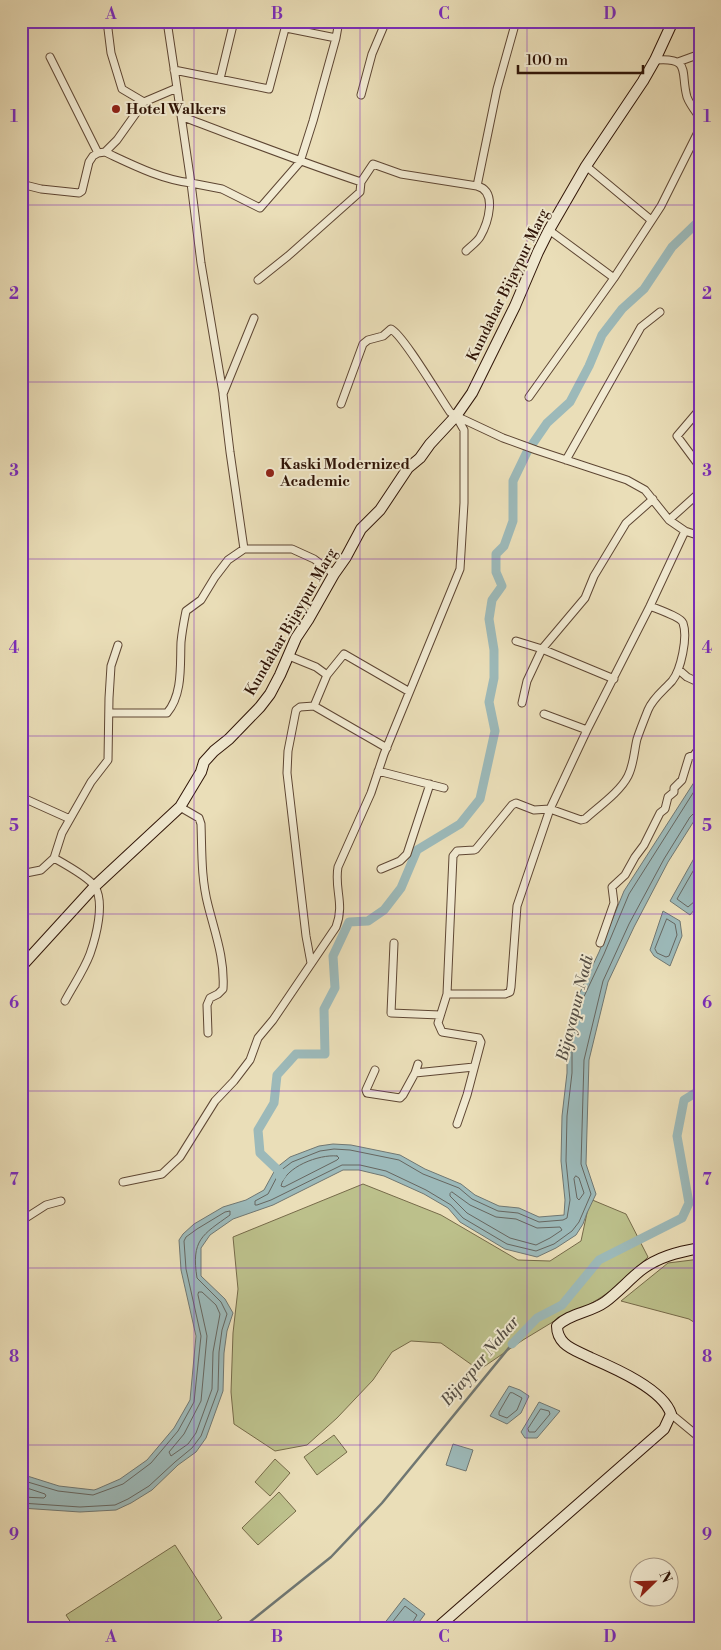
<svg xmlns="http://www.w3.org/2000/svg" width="721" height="1650" font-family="'Libre Bodoni',serif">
<rect width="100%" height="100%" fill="#eadeb8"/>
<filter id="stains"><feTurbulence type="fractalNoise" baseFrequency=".004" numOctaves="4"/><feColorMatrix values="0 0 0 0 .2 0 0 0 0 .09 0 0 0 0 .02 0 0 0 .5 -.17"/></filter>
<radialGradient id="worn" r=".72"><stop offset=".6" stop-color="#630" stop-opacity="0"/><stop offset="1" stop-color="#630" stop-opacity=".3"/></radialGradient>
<path fill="#bcc08b" stroke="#766a49" d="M700,1112V1195L695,1136Z
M363,1184L441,1215L518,1260L550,1261L581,1241L590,1199L626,1214L648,1257L618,1286L600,1298L580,1310L556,1320L523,1340L479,1370L441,1343L411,1341L392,1352L373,1380L337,1418L307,1445L275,1451L234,1424L231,1392L233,1333L238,1289L233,1237Z
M700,1259V1326L689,1319L621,1301L668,1263Z
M334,1435L347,1452L317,1475L304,1457Z
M275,1459L290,1473L270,1496L255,1482Z
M279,1492L296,1511L258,1545L242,1528Z
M175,1545L222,1618L205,1629H75L66,1615Z"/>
<path fill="#9cb9b9" stroke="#707772" d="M700,773V813L694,821L668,862L634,927L608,982L589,1060L586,1164L596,1194L587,1213L583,1224L576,1235L556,1248L537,1257L505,1249L460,1222L448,1208L424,1194L384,1176L359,1170H343L273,1205L233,1219L210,1235L201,1248V1276L225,1299L233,1313L227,1331L224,1353L223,1391L206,1438L196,1452L178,1465L152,1490L131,1503L116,1510L80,1512L21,1508V1474L59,1486L94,1490L97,1489L120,1479L147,1460L174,1428L190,1400L196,1336L181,1270L179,1240L183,1234L194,1224L223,1207L246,1200L264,1190L276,1168L290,1157L319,1146L333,1144L351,1145L400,1155L425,1169L461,1184L475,1195L499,1206L519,1208L539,1217L564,1215L565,1200L561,1161L562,1116L567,1073V1043L575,1003L599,952L624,891Z
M697,853L700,855V903L690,915L670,901Z
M663,911L680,921L682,936L670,966L654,956L650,950Z
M509,1386L520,1390L529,1396L521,1413L507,1424L490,1416Z
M539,1402L560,1411L537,1438H525L521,1432Z
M453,1444L473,1450L466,1471L446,1465Z
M404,1598L425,1614L414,1629H380Z"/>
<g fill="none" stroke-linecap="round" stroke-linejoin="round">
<path stroke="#666660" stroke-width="1" d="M700,782L629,894L604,954L580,1005L572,1043V1073L567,1116L566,1161L570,1200L567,1218L563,1220L539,1222L518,1213L498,1211L472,1199L459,1188L423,1174L399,1160L350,1150L334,1149L320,1151L292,1162L280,1171L268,1194L255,1201V1205H257L271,1200L342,1165H360L386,1171L426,1190L451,1205L463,1218L507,1244L536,1251L554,1244L572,1231L579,1222L591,1194L581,1164L584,1060L603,981L629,924L664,859L690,817L695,812L700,811
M700,859L677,899L688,907L695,901L700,900
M667,919L675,924L677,935L669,956L666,957L657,953L655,949Z
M337,1156L339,1158L337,1160L284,1187L281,1186C285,1167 319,1154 337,1156Z
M576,1176L579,1178L584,1193L579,1200L577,1198L574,1179Z
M452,1192L470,1205L496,1217L516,1219L537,1228L560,1227L562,1230L550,1238L536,1245L510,1238L467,1213L450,1196V1194Z
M199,1292H202L216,1305L220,1314L213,1352L212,1389L196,1433L188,1444L171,1456L169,1452L184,1434L201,1401L207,1336L198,1295Z
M513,1393L522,1398L517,1410L507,1418L499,1415V1412L510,1393Z
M541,1409L549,1411L550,1414L535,1432H529L528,1429Z
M21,1480L58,1491L93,1495L123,1484L151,1463L178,1431L194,1402L201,1336L186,1269L184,1241L186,1237L197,1229L225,1212L230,1211V1215C202,1235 191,1240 197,1278L221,1302L227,1314L222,1330L219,1352L218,1390L201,1436L192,1448L175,1462L149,1486L128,1499L115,1505L80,1507L21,1503
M21,1486L45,1494L46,1496L44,1498L21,1497
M387,1629L405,1606L417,1615L411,1625V1629"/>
<path stroke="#707772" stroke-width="2.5" d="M241,1629L331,1557L382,1503L512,1344"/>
<path stroke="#9cb9b9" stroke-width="9" d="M280,1177L282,1174L260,1153L258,1130L274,1103L277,1075L296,1054H325L324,1009L335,988L333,956L349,922L368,921L384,910L401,888L417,850L460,824L480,799L495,731L489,702L494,678V650L489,619L492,600L502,586L496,572V554L504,546L513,521V481L527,452L547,423L570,402L589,366L602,335L622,309L644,289L672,247L700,220
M512,1344L537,1318L562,1305L599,1260L682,1218L689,1203L677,1136L684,1100L700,1090"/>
<g stroke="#5e4633" stroke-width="9">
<path id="minor" d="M107,21L111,53L122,89L144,102
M286,28L336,38
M50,57L98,153
M655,60C692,57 680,72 687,97C690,105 696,112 700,118
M678,62L700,54
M174,70L269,89L287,21
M220,79L234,21
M177,88L191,183L222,189L260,208L300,162L313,121L336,38L339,21
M361,95L372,54L386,21
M183,117C242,139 301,162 361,182
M105,152C133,165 160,179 191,183L201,263L223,393
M586,166L651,220
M21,184L41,189L79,193L82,191L89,162L93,156L98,153L105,152L117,140L144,102L177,88L167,21
M549,230L614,278
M466,251C470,247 477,242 480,237C488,223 498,191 477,186
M258,280L288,256L360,192L361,182L373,164L401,174L477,186L497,89L516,21
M254,318L223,394L230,452L244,549H292L314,559L334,574
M529,397L614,278L661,206L700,128
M341,404L363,344L368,340L383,336L391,329C403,335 439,396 450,412L456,416L503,438L536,450L627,480L645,490L669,520L685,531L700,536
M700,409L677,436L700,467
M566,460L641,327L660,312
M669,520L700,492
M516,641L542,649L614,679
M289,656L316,667L327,675
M679,670L687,677L700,683
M522,703L527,681L542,649L585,598L594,576L626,523L653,499
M314,706L387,748
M109,713H167C183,694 180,665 181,642C182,632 184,621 186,611L201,600L215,577L228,560L244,549
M544,714L587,730
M378,771L444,788
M21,797L70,819
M180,807L199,818L201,824C202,851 201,878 208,905C215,933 225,959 223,989L218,994L210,998L207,1005L208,1033
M54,858C63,863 90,878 95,887C105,903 96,937 90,954C84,970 73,986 65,1001
M381,869L400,861L407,854L430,784
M21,874L41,870L54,858L62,833L91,782L108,760L109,698L111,666L118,645
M394,943L391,1013L440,1015
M600,943L614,903L612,887L625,875L635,857L644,845L660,813L665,809L668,797L674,792V788L682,780L689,757L694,755L700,747
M311,963L306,936L287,773L288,751L296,710L300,707L314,706L327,675L344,654L408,691
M447,994H505L510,992L511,987L517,906L550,809L587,730L650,606L685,531
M375,1070L366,1090L367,1093L400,1098L403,1095L415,1073L474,1067
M415,1073L418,1064
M457,1124L467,1095L481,1042L479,1038L442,1032L438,1023L447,994L453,856L457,851L474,850L476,849L512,805L516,803L534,810L550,809L581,820L585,819C598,807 620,792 628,776C634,764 634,751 637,739C640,730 644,720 648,710C653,698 663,691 672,681C681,670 688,637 683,623C681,617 657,609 650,606
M123,1182L162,1174L180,1157L215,1101L234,1081L250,1060L258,1038L273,1020L336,927C345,904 334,889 338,867L371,793L384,754L460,569L464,503V430L456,416
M21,1221L46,1205L61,1201
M671,1414L700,1438"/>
</g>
<g stroke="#2f1407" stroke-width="12">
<path id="secondary" d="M21,967L95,886L180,807L201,772L204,762L214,751L229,739L260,707L270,694L280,675L296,638L308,620L334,574L346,557L361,529L380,510L408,468L420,458L430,444L456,416L472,393L515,306L538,252L549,230L586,166L643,81L655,60L673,21
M436,1629L664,1429L671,1414C663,1389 614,1368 591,1358C582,1353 571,1350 564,1343C559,1338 557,1332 557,1326C570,1313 590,1313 605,1302C617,1293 628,1281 640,1271C657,1257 678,1252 700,1248"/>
</g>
<use href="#minor" stroke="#f1ead1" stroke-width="7"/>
<use href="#secondary" stroke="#f1ead1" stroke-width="10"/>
</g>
<path fill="none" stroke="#7b2cbf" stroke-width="1" stroke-opacity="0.55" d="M194,21V1629M360,21V1629M527,21V1629M21,205H700M21,382H700M21,559H700M21,736H700M21,914H700M21,1091H700M21,1268H700M21,1445H700"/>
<g fill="#8f2418" stroke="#f1ead1" stroke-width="2">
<circle cx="116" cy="109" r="5"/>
<circle cx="270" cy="473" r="5"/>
</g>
<g text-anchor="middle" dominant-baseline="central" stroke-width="4" stroke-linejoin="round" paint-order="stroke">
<g font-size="15" font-weight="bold" fill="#2f1407" stroke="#f1ead1" text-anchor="start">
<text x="126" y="109">Hotel Walkers</text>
<text x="280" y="464">Kaski Modernized<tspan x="280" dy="17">Academic</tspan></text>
</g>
<g font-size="15" fill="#2f1407" stroke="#f1ead1">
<text transform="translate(508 285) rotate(-64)">Kundahar Bijaypur Marg</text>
<text transform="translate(291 622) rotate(-60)">Kundahar Bijaypur Marg</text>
</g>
<g font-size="16" font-style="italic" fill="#554e45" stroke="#f1ead1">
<text transform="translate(575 1008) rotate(-76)">Bijayapur Nadi</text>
<text transform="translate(480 1361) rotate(-50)">Bijaypur Nahar</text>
</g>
</g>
<rect width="721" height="1650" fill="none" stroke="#eadeb8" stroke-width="55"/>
<g transform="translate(654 1582) rotate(67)"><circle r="24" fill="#f1ead1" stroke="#a39480"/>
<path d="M0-4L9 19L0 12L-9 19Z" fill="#8f2418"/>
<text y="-8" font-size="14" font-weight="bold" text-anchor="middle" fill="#2f1407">N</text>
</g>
<path d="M518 65v8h125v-8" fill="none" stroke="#2f1407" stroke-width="2.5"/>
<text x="526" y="65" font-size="15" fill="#2f1407" stroke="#f1ead1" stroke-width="4" paint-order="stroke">100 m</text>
<rect x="28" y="28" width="666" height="1594" fill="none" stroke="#7b2cbf" stroke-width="2"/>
<g font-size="16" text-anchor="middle" font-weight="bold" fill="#7b2cbf">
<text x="111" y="19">A</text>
<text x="277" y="19">B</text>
<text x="444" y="19">C</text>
<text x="610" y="19">D</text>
<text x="14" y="122">1</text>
<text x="707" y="122">1</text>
<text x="14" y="299">2</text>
<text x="707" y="299">2</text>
<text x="14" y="476">3</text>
<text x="707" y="476">3</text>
<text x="14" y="653">4</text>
<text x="707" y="653">4</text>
<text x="14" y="831">5</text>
<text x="707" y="831">5</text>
<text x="14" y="1008">6</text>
<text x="707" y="1008">6</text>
<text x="14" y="1185">7</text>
<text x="707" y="1185">7</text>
<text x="14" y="1362">8</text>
<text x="707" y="1362">8</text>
<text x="14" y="1540">9</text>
<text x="707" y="1540">9</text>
<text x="111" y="1642">A</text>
<text x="277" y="1642">B</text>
<text x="444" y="1642">C</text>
<text x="610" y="1642">D</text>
</g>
<rect width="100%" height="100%" filter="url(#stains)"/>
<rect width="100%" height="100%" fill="url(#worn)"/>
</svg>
